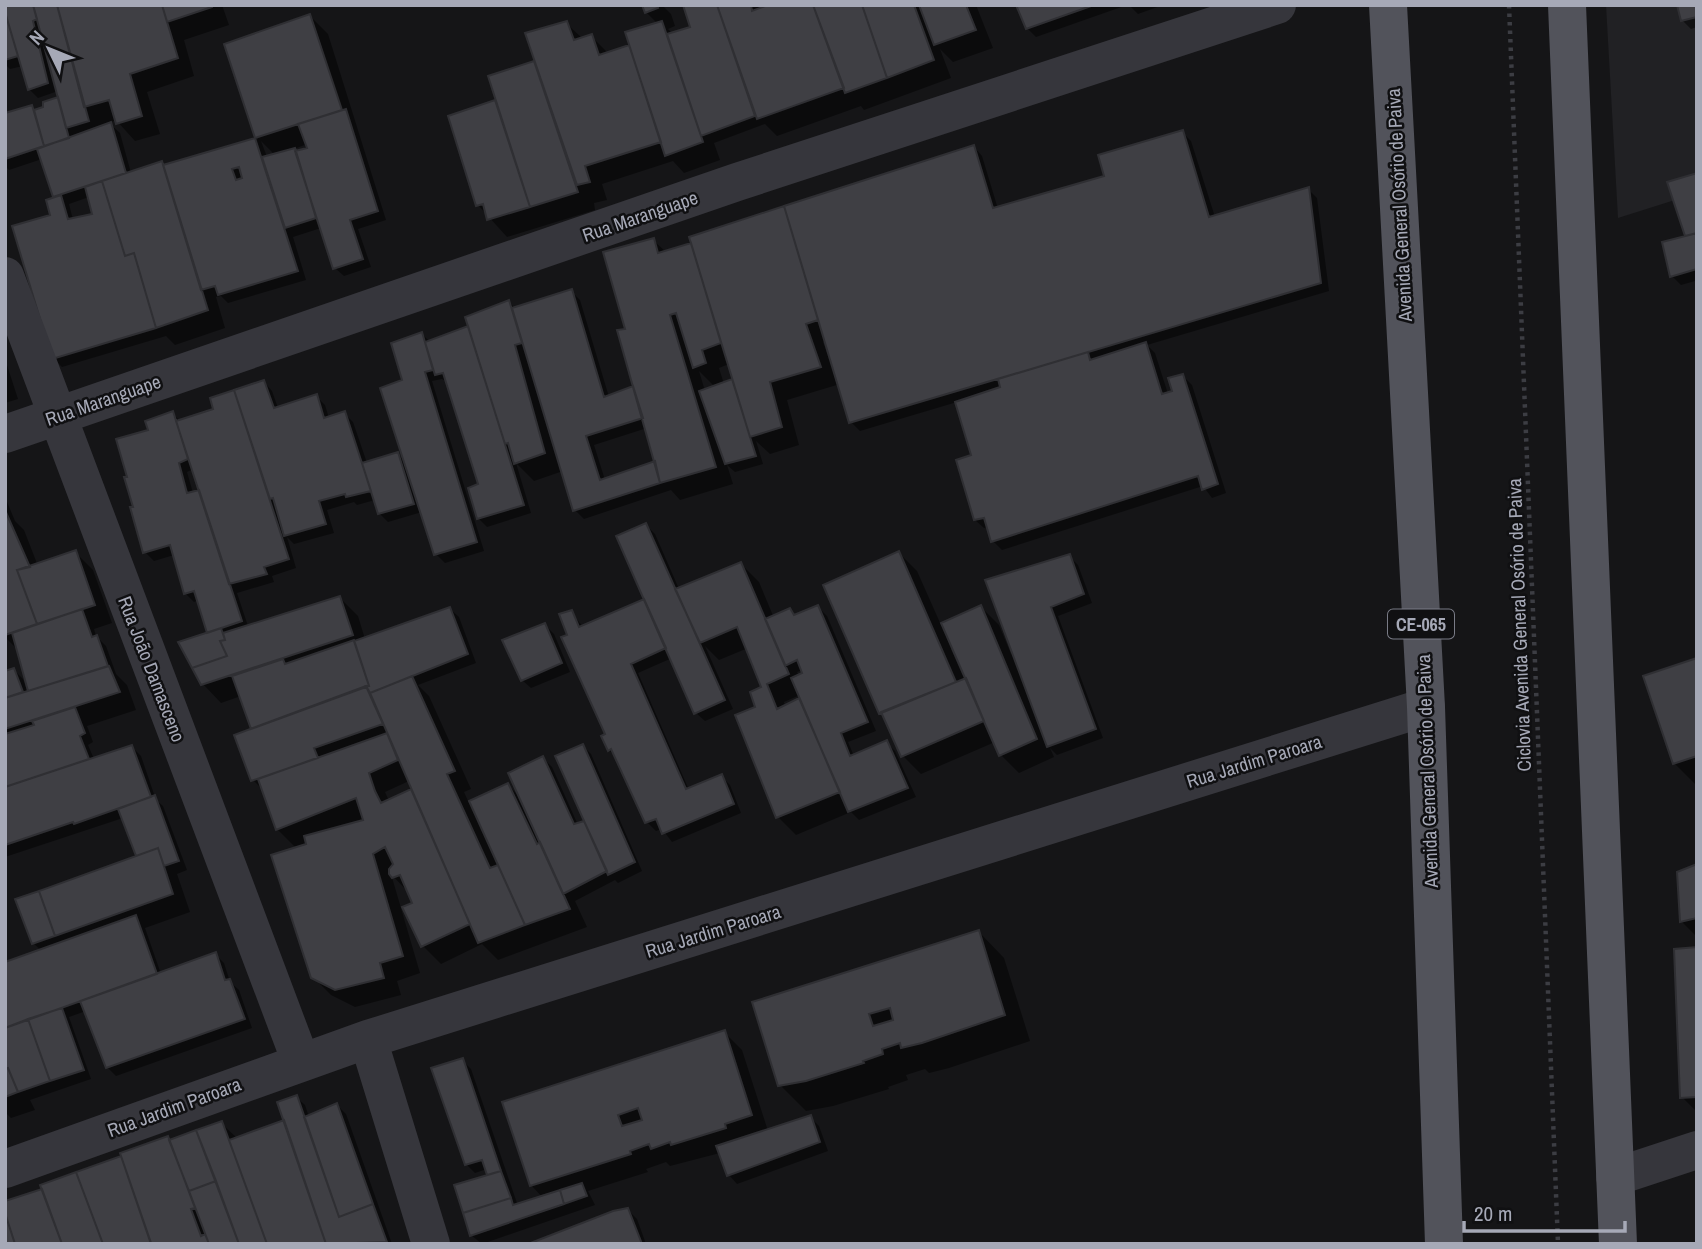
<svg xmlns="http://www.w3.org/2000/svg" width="1702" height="1249" font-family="'Archivo Narrow',sans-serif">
<rect width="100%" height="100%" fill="#151517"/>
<path fill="#212124" d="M1606,5H1697V193L1618,218Z"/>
<path fill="#0007" fill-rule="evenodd" d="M5,5H222L229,25L184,40L194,76L147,92L160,134L135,141L116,120L109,123L120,133L131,173L162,163L165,166L258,139L226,45L310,16L328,34L386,220L358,229L371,267L344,276L335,268L321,228L293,237L306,280L228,303L221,296L216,297L225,328L175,345L166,336L62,367L53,358L52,216L56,198L42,159L9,170L5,166V115L32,107L36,111L60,99L58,91L38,98L29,89L23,66L10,69L5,64ZM261,141L275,155L267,157ZM307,144L309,149L297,152L294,149ZM89,197L94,215L73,220L69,204Z
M644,5H662L671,14L675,26L668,29L673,34L692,28L685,5H976L993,48L953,62L940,49L951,78L864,110L861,106L777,136L765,124L714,143L720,160L684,173L673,161L602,184L607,200L594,203L595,210L507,237L478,205L450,117L498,101L490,77L536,63L566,23L583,39L591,36L609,54L631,46L658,24L646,12Z
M1018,5H1127L1036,37L1027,28Z
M1129,5H1163L1138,14Z
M1697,5V27L1691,29L1682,20Z
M1182,132L1191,141L1215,217L1308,189L1317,198L1329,291L1147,345L1155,353L1168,394L1174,393L1183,376L1192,385L1226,493L1212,498L1203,486L1002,550L993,541L989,527L984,528L975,520L973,456L957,402L860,431L851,422L840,384L787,400L799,445L770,454L756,441L763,464L735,472L727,465L733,484L680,500L671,490L584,519L575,510L563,471L534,481L516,463L531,513L487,527L479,519L470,489L480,485L448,382L442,379L432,381L484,551L445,563L436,554L422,512L388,522L379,513L375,500L357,505L354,502L327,510L334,533L294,544L287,537L296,568L272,576L274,582L237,593L248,626L340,598L358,616L365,639L450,609L459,617L476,663L418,685L429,696L471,789L464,792L469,803L508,785L521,798L543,758L552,767L578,825L586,822L583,746L591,754L642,871L618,883L615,880L575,901L587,927L498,960L482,944L441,964L423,946L414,903L409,893L391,874L420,973L397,981L401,995L355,1007L331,995L313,977L297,849L277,829L262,789L253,780V730L241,696L221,703L203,684L209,634L199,600L194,602L185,593L174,555L154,561L145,552L135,508L150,431L172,413L180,421L216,410L212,399L264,382L272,391L278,408L316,396L325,405L329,418L344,413L353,422L367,463L398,454L406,463L404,381L422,334L430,342L470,327L509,302L516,309L571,291L580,300L609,397L637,393L627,330L653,240L666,252L693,245L691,238L974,147L982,156L998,209L1106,177ZM826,341L832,358L829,359L823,342ZM729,364L734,381L724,384L719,368ZM699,371L715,387L705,391ZM647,428L657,463L605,480L594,445ZM193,469L201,491L193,493L187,472ZM409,781L413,790L389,801L385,792Z
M1697,175V287L1695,281L1681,285L1672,276L1664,244L1688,237L1686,235Z
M5,359L18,399L5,403Z
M5,497L15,521L24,530L38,566L75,552L93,570L112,623L94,629L96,636L106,646L116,674L127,685L136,710L87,726L93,742L88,745L94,759L132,747L141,756L156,800L163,806L187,870L177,874L190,912L145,928L161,974L215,954L224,963L230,982L239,990L252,1028L116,1076L107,1067L86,1011L69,1017L91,1079L30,1100L35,1110L11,1118L5,1112V964L42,951L33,943L139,856L123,818L5,857V673L14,670L23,679L27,691L30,690L18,650L5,637Z
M646,525L655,534L679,589L741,564L759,582L774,618L790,610L796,616L818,607L827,616L876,731L848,742L854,756L886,742L895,751L916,797L859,820L851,812L796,835L778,817L757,708L764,688L748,648L719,660L705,646L733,709L705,721L696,713L672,658L638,673L689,790L721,776L730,785L741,813L672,842L662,829L656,831L647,822L617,758L609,750L608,735L569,636L571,612L583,627L646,600ZM803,670L805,674L799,676L797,672ZM800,695L802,699L785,707L784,702Z
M899,553L917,571L941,625L981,607L999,625L1011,654L1013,652L1069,556L1078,565L1092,603L1058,616L1103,738L1057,755L1050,748L1054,757L1019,773L1001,755L995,742L921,774L903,756L886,718L881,713ZM954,648L968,679L965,681L951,649Z
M545,625L554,634L570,672L531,688L522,680Z
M1697,660V786L1674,763Z
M1697,866V937L1681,921Z
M979,932L1004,958L1030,1041L949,1068L929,1073L925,1069L906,1075L908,1080L888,1087L889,1089L833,1106L806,1111L780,1085L754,1003Z
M1697,949V1112L1682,1097Z
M724,1032L742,1050L768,1131L810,1117L819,1126L828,1151L737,1184L729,1175L720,1153L670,1166L666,1162L646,1169L648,1172L588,1191L595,1205L482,1244L471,1235L489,1176L487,1169L475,1173L466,1164L462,1060L471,1069L518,1206L543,1198L531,1185L504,1103Z
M296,1097L305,1105L309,1117L337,1105L346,1114L392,1244H5L44,1190L121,1158L126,1163L170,1141L221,1123L238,1139L286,1121Z
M628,1210L637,1219L646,1244H533Z"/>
<path fill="#3f3f44" stroke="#2f2f33" stroke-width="2" fill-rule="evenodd" d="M5,5H33L37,19L33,21L48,83L28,90L5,12Z
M33,5H57L89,121L66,128Z
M57,5H162L178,58L130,74L142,116L116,124L109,100L84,107Z
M162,5H212V7L167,22Z
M642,5H657L658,8L645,13Z
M683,5H717L755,116L701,136L667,34L690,27Z
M717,5H751L752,11L768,5H813L844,88L757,119Z
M813,5H862L887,78L845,93Z
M862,5H914L934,60L887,78Z
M919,5H966L976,30L934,45Z
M1016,5H1094L1026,29Z
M1677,5H1697V17L1681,21Z
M5,12L18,56L5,60Z
M310,14L342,110L255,138L224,44Z
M567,21L574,40L592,34L599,55L629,45L661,142L585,166L590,182L577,185L525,33Z
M662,21L703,142L665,156L625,32Z
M534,61L578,192L530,207L488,76Z
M58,97L69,138L44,146L34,110L43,107V102Z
M495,100L530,207L487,220L483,204L476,206L448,116Z
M32,105L44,146L5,159V113Z
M346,109L378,211L350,220L363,259L333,269L295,151L307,148L298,124Z
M111,122L126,173L53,197L37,149Z
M1183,130L1209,217L1309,187L1321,283L849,423L784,206L974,145L993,208L1104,176L1098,155Z
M255,138L298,271L218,295L215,286L201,290L163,165ZM239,167L242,178L236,180L232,169Z
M295,148L316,218L285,228L262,157Z
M162,161L208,310L156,328L134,253L125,256L102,181Z
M1697,173V233L1685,236L1667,182Z
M102,181L125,256L134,253L156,328L52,359L12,226L50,215L46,200L61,195L68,219L92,214L85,187Z
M784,206L818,320L806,324L821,367L770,382L782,427L750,437L689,237Z
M1697,233V269L1670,277L1662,242Z
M654,238L658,253L691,243L721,343L702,350L706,363L693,368L676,313L670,315L716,467L660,483L617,330L625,329L603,252Z
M572,289L604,397L633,386L643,418L586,436L600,480L655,461L660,483L573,511L512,308Z
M509,300L522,343L515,345L545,453L514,464L508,443L505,444L465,317Z
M468,326L524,505L477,519L468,488L478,484L443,373L435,375L425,342Z
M422,332L433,370L425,372L477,542L434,555L380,388L402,380L391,343Z
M1146,342L1162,394L1172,391L1168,378L1183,374L1218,484L1202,490L1198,476L991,542L984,518L974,520L956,460L971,455L955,402L1000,387L998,379L1088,352L1090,360Z
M732,379L756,456L725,464L699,391Z
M264,380L274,408L317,394L324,418L345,411L371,491L346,497L345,494L319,501L326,524L284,536L273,498L270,499L234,390Z
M234,390L289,559L264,567L267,574L229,584L176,421L213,409L210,398Z
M173,411L188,459L179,463L187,493L199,490L242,621L207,633L194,591L184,594L170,545L143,553L130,507H133L124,477H127L116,439L148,430L145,421Z
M398,452L414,504L378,514L362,463Z
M5,510L30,567L17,570L37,624L5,635Z
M646,523L725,700L694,714L616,536Z
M76,550L95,605L37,624L17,570Z
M899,551L956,682L879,714L823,585Z
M1070,554L1084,594L1051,607L1096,729L1047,747L985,580Z
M741,562L789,674L767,684L777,709L799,698L840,792L776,818L735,715L755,707L750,692L761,687L737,627L700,643L675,589Z
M340,596L353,635L201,685L192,668L227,656L220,641L225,640L223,633Z
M644,599L666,648L631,664L686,789L722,774L734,804L662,834L656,819L645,823L611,749L608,751L601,736L605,734L561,637L567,635L559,614L572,610L579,627Z
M818,605L868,722L841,733L850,756L887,740L908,788L848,812L791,678L802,673L797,660L785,666L765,619L790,608L794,615Z
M981,605L1037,739L999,756L941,623Z
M450,607L468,654L370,693L366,686H369L354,641Z
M82,609L92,637L97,635L108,666L28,691L12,633Z
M545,623L562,663L521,681L502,640Z
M221,628L225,640L220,641L227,656L192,668L178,642Z
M354,640L369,686L251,729L232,676L283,659L285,664Z
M1697,658V756L1673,764L1643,676Z
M109,666L120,692L5,729V698Z
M14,668L23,692L5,698V671Z
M412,676L455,771L447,774L490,868L498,865L525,925L478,943L370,693Z
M966,678L984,721L901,757L881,712Z
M366,686L383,724L314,748L318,758L251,781L234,735Z
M75,707L85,733L80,736L89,759L5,787V734L34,725L32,721Z
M387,733L398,760L369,773L375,791L381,803L411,789L470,924L421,947L402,907L412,903L400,875L392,878L389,874V869L393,864L385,847L373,854L403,956L380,963L384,978L335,990L311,978L271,855L306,844L304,836L363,820L356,798L276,830L258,779Z
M583,744L635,862L608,875L555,756Z
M132,745L151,797L74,824L73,822L5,845V787Z
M543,756L574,824L584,821L607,871L563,894L508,773Z
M508,783L537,844L540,842L570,909L525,925L469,801Z
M155,795L179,861L164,866L158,848L136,856L118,809Z
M158,848L173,894L55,936L39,891Z
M1697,864V918L1680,922L1677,872Z
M39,891L55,936L32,944L15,899Z
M136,915L157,974L5,1028V962Z
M979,930L1005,1015L922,1043L901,1048L900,1043L882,1049L883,1054L863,1061L864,1063L806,1081L778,1086L752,1002ZM890,1008L893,1020L873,1026L869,1014Z
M1697,947V1097L1680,1098L1674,949Z
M216,952L225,980L230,979L245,1019L106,1068L80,1001Z
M62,1008L84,1070L50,1081L28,1019Z
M28,1019L50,1081L18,1092L8,1068L5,1069V1028Z
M725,1030L752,1115L725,1124L726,1128L671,1145L670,1142L651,1149L649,1144L630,1151L631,1154L530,1186L502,1102ZM638,1108L642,1120L622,1126L618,1115Z
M463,1058L501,1171L487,1175L482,1160L465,1165L431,1068Z
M8,1068L18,1092L5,1097V1069Z
M297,1095L339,1217L373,1204L387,1242L326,1244L277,1102Z
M337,1103L373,1204L339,1217L304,1117Z
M811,1115L820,1142L727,1176L716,1146Z
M284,1120L326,1244H267L229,1140Z
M222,1121L229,1140L267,1244H239L196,1130Z
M196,1130L216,1181L189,1191L169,1140Z
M168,1136L195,1208L191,1209L201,1236L205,1234L209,1244H151L120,1153Z
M121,1156L151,1243L149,1244H103L76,1172Z
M501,1171L511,1198L463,1213L454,1185Z
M76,1172L103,1244H62L40,1185Z
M216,1181L239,1244H209L189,1191Z
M582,1183L587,1196L564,1204L560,1190Z
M42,1189L62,1244H15L5,1213V1201Z
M560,1190L564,1204L470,1236L463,1213L511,1198L513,1205Z
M628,1208L642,1244H528L613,1211Z
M5,1213L15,1244H5Z"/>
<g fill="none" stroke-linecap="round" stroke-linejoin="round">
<path stroke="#3c3d43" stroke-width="4.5" stroke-dasharray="3.5 5" stroke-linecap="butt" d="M1509,5L1558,1244"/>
<path stroke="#36363c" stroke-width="38" d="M5,276L301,1062
M5,434L737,182L1277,5
M368,1039L431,1244
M5,1169L368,1039L1426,707
M1615,1177L1697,1150"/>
<path stroke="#52535b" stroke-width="38" d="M1388,5L1426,707L1444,1244
M1567,5L1618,1244"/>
</g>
<g text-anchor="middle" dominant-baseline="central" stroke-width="5" stroke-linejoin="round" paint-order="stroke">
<rect fill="#101012" stroke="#797b86" stroke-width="2" x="1388" y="609.5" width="66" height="29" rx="5"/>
<g font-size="18" font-weight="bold" fill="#a6a9b7">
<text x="1421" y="624">CE-065</text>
</g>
<g font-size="19" fill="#a6a9b7" stroke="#101012">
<text transform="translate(1399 205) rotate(-93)">Avenida General Osório de Paiva</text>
<text transform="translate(640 216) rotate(-19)">Rua Maranguape</text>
<text transform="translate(103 400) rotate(-19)">Rua Maranguape</text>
<text transform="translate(1519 625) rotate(-92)">Ciclovia Avenida General Osório de Paiva</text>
<text transform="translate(152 669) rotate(69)">Rua João Damasceno</text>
<text transform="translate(1254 761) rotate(-17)">Rua Jardim Paroara</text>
<text transform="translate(1427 771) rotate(-92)">Avenida General Osório de Paiva</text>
<text transform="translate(713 931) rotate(-17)">Rua Jardim Paroara</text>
<text transform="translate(174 1107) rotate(-20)">Rua Jardim Paroara</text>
</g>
</g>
<rect width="1702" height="1249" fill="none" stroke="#a6a9b7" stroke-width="14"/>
<g transform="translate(49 49) rotate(313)" stroke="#101012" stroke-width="5" paint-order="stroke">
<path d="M0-5L12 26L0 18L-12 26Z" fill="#a6a9b7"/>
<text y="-10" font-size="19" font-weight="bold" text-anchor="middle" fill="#a6a9b7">N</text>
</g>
<path d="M1464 1221v10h161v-10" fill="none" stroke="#a6a9b7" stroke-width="3.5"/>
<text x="1474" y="1221" font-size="21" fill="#a6a9b7" stroke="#101012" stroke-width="5" paint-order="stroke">20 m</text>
</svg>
